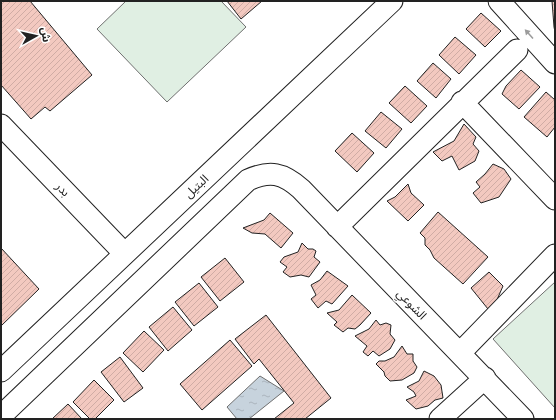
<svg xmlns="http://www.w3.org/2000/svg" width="556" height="420" font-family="Quicksand,'Noto Sans Arabic',sans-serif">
<defs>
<pattern id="water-ripples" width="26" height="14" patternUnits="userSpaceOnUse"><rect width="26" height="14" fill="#c7d3dd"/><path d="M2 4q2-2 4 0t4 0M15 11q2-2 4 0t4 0" fill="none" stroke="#abb5bd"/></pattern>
<pattern id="building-hatch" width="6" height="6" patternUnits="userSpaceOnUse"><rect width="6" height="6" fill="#f3c9c0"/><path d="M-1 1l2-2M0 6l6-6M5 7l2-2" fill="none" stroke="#d0aca5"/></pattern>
</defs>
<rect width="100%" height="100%" fill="#fff"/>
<path fill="#e0efe3" stroke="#6f6f6f" d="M126,1H221L246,27L167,102L97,29Z
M555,282V408L493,339Z"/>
<path fill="url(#water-ripples)" stroke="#6f6f6f" d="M260,376L284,391L249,419H237L227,407Z"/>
<path fill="url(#building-hatch)" stroke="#222" d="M1,1H30L92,75L50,111L45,107L31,119L1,85Z
M227,1H262L241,19Z
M552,1H555V32L554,27Z
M481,13L501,31L485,47L466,29Z
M455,37L476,55L459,74L439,55Z
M433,63L451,79L436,98L417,81Z
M521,70L540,87L519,109L502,94L506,86Z
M405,86L427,106L411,123L389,103Z
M546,92L555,100V127L547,137L524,117Z
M381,112L402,129L386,148L365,131Z
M464,124L476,137L473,144L479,151L475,161L459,170L452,156L442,161L433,152L454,141Z
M352,133L374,153L357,172L335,151Z
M493,164L504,169L511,179L499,197L481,203L473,193L480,187L476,182L485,174Z
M408,184L411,193L424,205L408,221L387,201L395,197Z
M438,212L488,257L463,284L434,258L430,250L425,245V238L420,233Z
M270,213L293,233L281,248L265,234L252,233L243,228L264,220Z
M302,243L308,249H313L316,251L314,257L320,262L309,277L301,275L290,277L283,272L287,267L280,262L284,257L298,252Z
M1,248L39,289L1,326Z
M225,258L244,282L220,301L201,277Z
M327,271L348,286L332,304L326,301L318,308L311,299L316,295L311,285L320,280Z
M489,272L503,286L496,302L488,309L471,288Z
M199,283L218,307L194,326L175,302Z
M352,295L371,313L360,325L355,329L348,328L343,332L334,325L337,322L327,313L339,310Z
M173,307L192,330L168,351L149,327Z
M266,315L331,398L305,419H274L294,403L259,359L254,364L235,339Z
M376,320L380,325L386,323L391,325L390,334L395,340L390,349L379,356L373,351L368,356L363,352L367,346L355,336L369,329Z
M144,331L164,350L143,372L123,353Z
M230,340L252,366L202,410L180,384Z
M402,346L407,354H413V361L417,367L414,373L402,380L390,381L385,376L384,372L376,364L379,361H385L394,357Z
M120,357L143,388L124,402L101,372Z
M424,371L434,376L441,385L443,398L435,400L428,406L416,409L406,400L416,396L414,392L407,387L419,381Z
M94,380L114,400L95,419H90L73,402Z
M68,404L82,419H52Z"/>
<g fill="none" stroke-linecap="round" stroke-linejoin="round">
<g stroke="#222" stroke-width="23">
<path id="minor" d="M499,1L555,63
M462,102L555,199
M1,125L124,253
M337,227L517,50
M460,353L555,255
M1,371L392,1
M1,416L248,180C270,170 283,173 301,189L523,419
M440,419L485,378"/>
</g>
<use href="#minor" stroke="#fff" stroke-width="21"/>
</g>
<defs><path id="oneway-solid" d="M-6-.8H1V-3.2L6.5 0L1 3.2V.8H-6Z"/></defs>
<use fill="#9c9c9c" href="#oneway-solid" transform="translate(529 34) rotate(-132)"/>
<g text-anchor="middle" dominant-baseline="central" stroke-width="3" stroke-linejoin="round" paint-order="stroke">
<g font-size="12" fill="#222" stroke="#fff">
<text transform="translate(196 186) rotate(-43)">البتيل</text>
<text transform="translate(63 189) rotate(46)">بدر</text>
<text transform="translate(412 304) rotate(46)">الشوعي</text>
</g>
</g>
<rect width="556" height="420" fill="none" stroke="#222222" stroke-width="4"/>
<g transform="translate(36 36) rotate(82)" stroke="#ffffff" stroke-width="3" paint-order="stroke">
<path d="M0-3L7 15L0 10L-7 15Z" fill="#222222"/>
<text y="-6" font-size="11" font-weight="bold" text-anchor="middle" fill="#222222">ش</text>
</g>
</svg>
